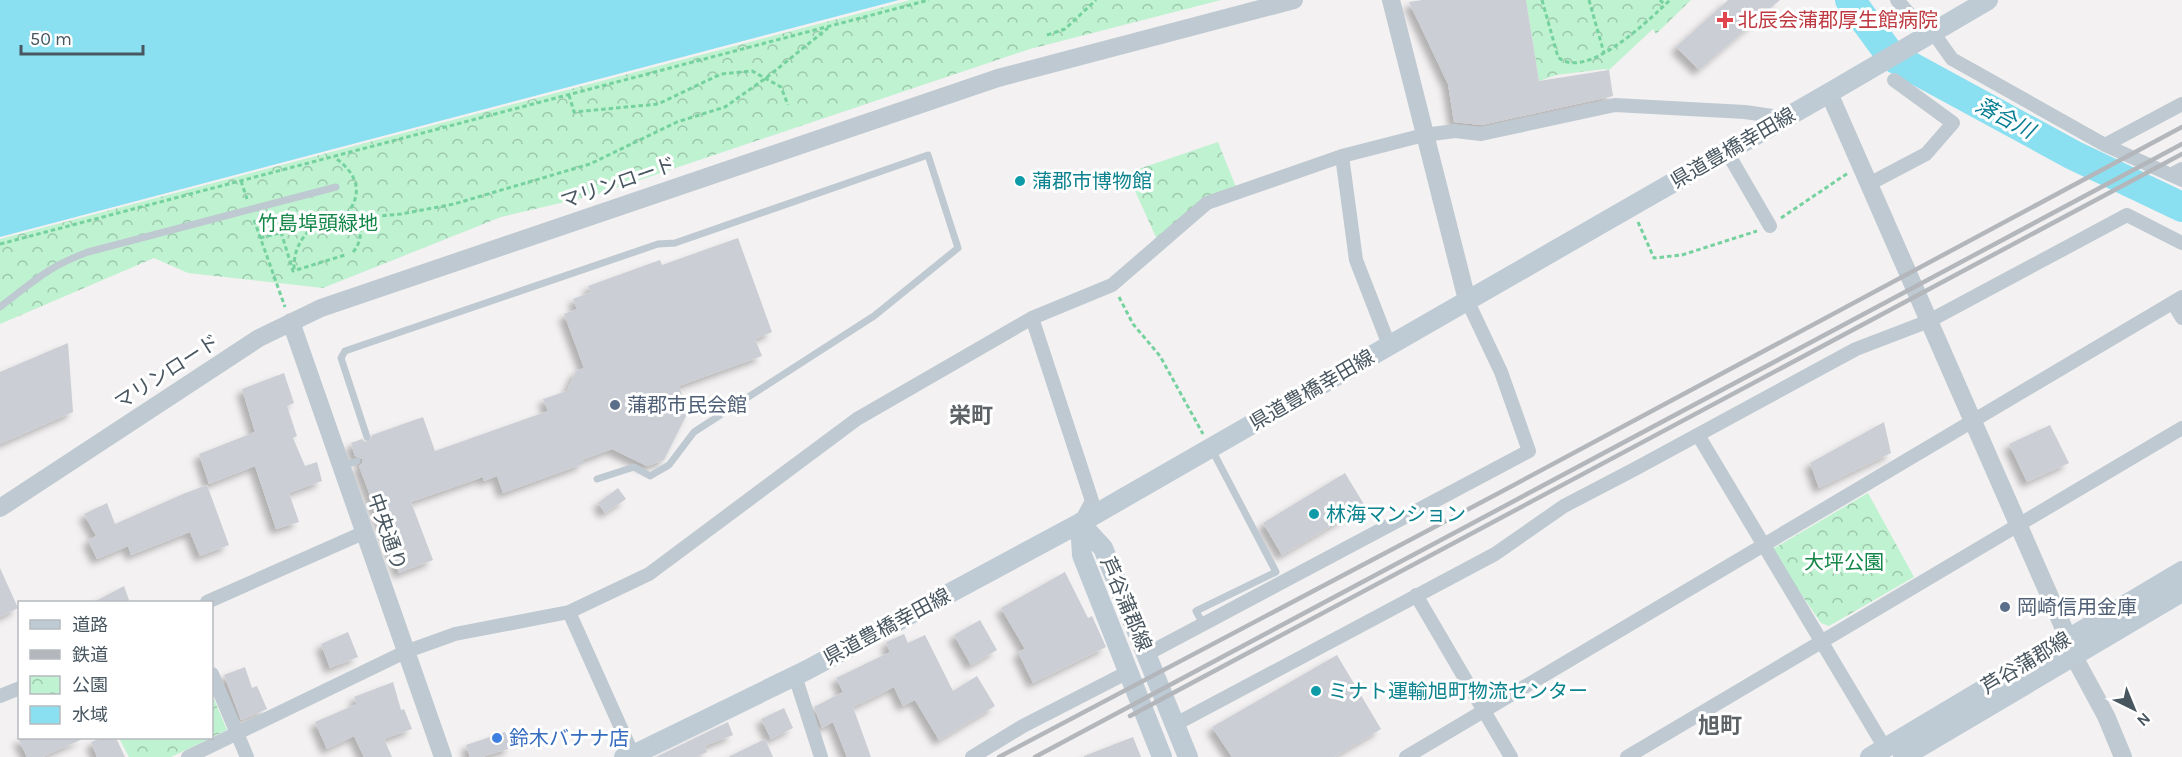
<svg xmlns="http://www.w3.org/2000/svg" width="2182" height="757" font-family="Karla,'Noto Sans JP',sans-serif">
<defs>
<pattern id="park-crowns" width="20" height="18" patternUnits="userSpaceOnUse" patternTransform="scale(1.5)"><rect width="20" height="18" fill="#bff2d0"/><path d="M2 6a3 3 0 1 1 6 0M12 15a3 3 0 1 1 6 0" fill="none" stroke="#9dc7ac"/></pattern>
<filter id="shadow"><feDropShadow dx="-5.5" dy="5.5" stdDeviation="3" flood-color="#0004"/></filter>
</defs>
<rect width="100%" height="100%" fill="#f3f1f1"/>
<path fill="url(#park-crowns)" d="M910,0H1221L1030,49L595,195L501,217L323,288L188,273L154,258L0,324V239Z
M1526,0H1691L1656,34L1653,29L1609,70L1604,69L1556,75L1539,81Z
M1218,142L1238,192L1207,203L1159,244L1127,173Z
M1868,493L1914,577L1829,626L1821,623L1771,550Z
M212,694L227,730L212,737Z
M119,738H211L171,757H129Z"/>
<path fill="#8ae0f0" d="M0,0H899L0,237Z"/>
<g fill="none" stroke-linecap="round" stroke-linejoin="round">
<path stroke="#8ae0f0" stroke-width="30" d="M1850,0L1891,56L2073,155L2182,207"/>
</g>
<path fill="#cbced4" filter="url(#shadow)" d="M1422,0H1526L1539,81L1609,70L1613,96L1481,125L1454,122L1448,84L1409,2Z
M1728,0H1780L1699,70L1676,47Z
M738,238L772,332L755,339L762,356L679,386L688,412L664,460L647,466L612,449L582,460L583,464L503,493L497,476L484,481L483,477L411,502L433,560L399,573L359,466L362,463V459L355,456L351,443L362,439L365,442H369L372,435L423,417L435,451L548,411L543,399L567,391L576,371L584,368L564,314L577,309L573,299L591,292L588,286L660,260L662,265Z
M68,343L73,412L0,444V372Z
M284,373L294,403L287,406L297,436L293,438L305,466L317,462L322,481L289,493L299,522L276,529L255,466L209,484L199,454L255,432L242,389Z
M1884,422L1891,453L1819,488L1810,463Z
M2050,425L2069,463L2027,482L2009,444Z
M1345,473L1365,506L1282,555L1263,523Z
M207,485L229,545L200,556L190,532L131,555L128,546L97,559L88,540L96,536L84,514L107,503L115,524L183,494Z
M618,488L626,499L605,513L598,503Z
M0,568L18,608L0,617Z
M1065,572L1088,618L1092,616L1106,647L1033,683L1018,652L1025,649L1001,608Z
M124,586L130,603H92Z
M980,620L997,650L971,665L954,635Z
M348,632L358,657L330,668L321,644Z
M904,634L908,643L925,635L953,691L977,676L995,706L939,740L915,700L903,706L894,687L853,707L871,757H847L833,722L822,728L814,707L843,692L836,678L890,652L886,642Z
M1337,655L1381,729L1334,757H1232L1212,727Z
M245,667L252,688L257,686L267,709L241,720L224,675Z
M393,682L401,710L404,709L412,729L384,739L392,757H364L354,736L327,749L315,722L357,704L354,697Z
M784,708L793,728L771,739L761,719Z
M728,722L733,735L705,746L707,752L696,757H656Z
M505,732L511,748L482,757H470L466,745Z
M1133,737L1141,757H1084V756Z
M18,738H85L42,757H27Z
M101,738H116L125,757H97L91,742Z
M765,739L773,757H728Z"/>
<g fill="none" stroke-linecap="round" stroke-linejoin="round">
<path stroke="#75d29f" stroke-width="3" stroke-dasharray="4.5 3" stroke-linecap="butt" d="M1542,0L1558,57C1586,82 1650,19 1670,0
M1589,0L1604,53
M1660,0L1665,5
M1047,35L1065,29L1096,0
M569,95L574,112L658,104L721,74L752,71L781,87L788,105
M241,181L247,199
M345,216L359,218L401,214L454,204L590,164L677,122L725,107L766,78L828,28
M1781,218L1848,173
M254,220L285,307
M1638,222L1654,258L1682,255L1757,231
M281,232L293,271L345,255
M260,238L345,216C365,193 357,173 334,157
M0,244L929,0
M353,252C362,242 361,231 359,218
M294,269C294,249 300,240 314,225
M1119,297L1133,324L1160,356L1203,434"/>
<path stroke="#bec9d1" stroke-width="7" d="M0,307C33,282 49,266 88,252L336,187
M367,437L341,358L345,351L658,244L675,243L928,155L958,248L874,316L694,432L669,465L650,476L634,467L597,479
M343,466L357,461
M1203,624L1196,611L1276,572L1212,450"/>
<path stroke="#bec9d1" stroke-width="14" d="M1897,0L1927,34
M1932,31L1952,59L2105,145L2182,104
M2105,145L2171,175
M1727,152L1770,226
M1342,156L1356,260L1389,345
M2182,169L2171,175L2182,180
M1869,184L1926,154L1953,123L1894,80
M2173,303L2182,318
M1032,318L1092,501L1080,523
M1698,435L1885,748
M1416,595L1511,757
M207,602L363,533
M569,612L634,757
M1147,654L1529,451L1501,372L1467,300
M212,674L247,757
M795,676L821,757
M0,696L20,688
M1174,725L1495,554L1564,506L1633,470L1856,349L1929,321L2127,215L2182,243
M188,757L405,652L455,634L569,612L649,574L857,419L1032,318L1112,285L1207,203L1342,156L1424,135L1455,131L1481,134L1615,105L1745,112L1786,118
M972,757L1023,726L1128,672
M1406,757L2182,297
M1627,757L2182,428"/>
<path stroke="#bec9d1" stroke-width="18" d="M1391,0L1467,300
M1829,93L2068,638L2073,655L2106,716L2123,757
M291,322L443,757
M0,508L259,338L321,308L998,78L1294,0"/>
<path stroke="#becbd5" stroke-width="20" d="M1080,523L1103,548L1188,757
M1080,523L1082,555L1162,757
M624,757L633,755L807,670L1080,523L1829,93L1988,0
M1870,757L2182,571
M1903,757L2182,592"/>
<path stroke="#b3b7bc" stroke-width="4.5" d="M1130,716L2182,154
M999,757L1497,494L2182,127
M1035,757L2182,144"/>
</g>
<path fill="#e0444e" stroke="#fff" stroke-width="2" d="M1722 11h6v6h6v6h-6v6h-6v-6h-6v-6h6z"/>
<g fill="#0f9aa8" stroke="#fff" stroke-width="2">
<circle cx="1020" cy="181" r="6"/>
<circle cx="1314" cy="514" r="6"/>
<circle cx="1316" cy="691" r="6"/>
</g>
<g fill="#5c6f8a" stroke="#fff" stroke-width="2">
<circle cx="615" cy="405" r="6"/>
<circle cx="2005" cy="607" r="6"/>
</g>
<circle fill="#3f7fe0" stroke="#fff" stroke-width="2" cx="497" cy="738" r="6"/>
<g text-anchor="middle" dominant-baseline="central" stroke-width="6" stroke-linejoin="round" paint-order="stroke">
<g font-size="20" fill="#be3a42" stroke="#fff" text-anchor="start">
<text x="1738" y="20">北辰会蒲郡厚生館病院</text>
</g>
<g font-size="20" fill="#485660" stroke="#fff">
<text transform="translate(1733 148) rotate(-30)">県道豊橋幸田線</text>
<text transform="translate(618 183) rotate(-19)">マリンロード</text>
<text transform="translate(167 372) rotate(-33)">マリンロード</text>
<text transform="translate(1312 390) rotate(-30)">県道豊橋幸田線</text>
<text transform="translate(387 532) rotate(71)">中央通り</text>
<text transform="translate(1126 604) rotate(67)">芦谷蒲郡線</text>
<text transform="translate(887 627) rotate(-28)">県道豊橋幸田線</text>
<text transform="translate(2026 663) rotate(-31)">芦谷蒲郡線</text>
</g>
<g font-size="20" fill="#0d838f" stroke="#fff" text-anchor="start">
<text x="1032" y="181">蒲郡市博物館</text>
<text x="1326" y="514">林海マンション</text>
<text x="1328" y="691">ミナト運輸旭町物流センター</text>
</g>
<g font-size="20" fill="#138647" stroke="#fff">
<text x="318" y="223">竹島埠頭緑地</text>
<text x="1844" y="562">大坪公園</text>
</g>
<g font-size="20" fill="#4e5e75" stroke="#fff" text-anchor="start">
<text x="627" y="405">蒲郡市民会館</text>
<text x="2017" y="607">岡崎信用金庫</text>
</g>
<g font-size="20" fill="#366cbe" stroke="#fff" text-anchor="start">
<text x="509" y="738">鈴木バナナ店</text>
</g>
<g font-size="21" font-style="italic" fill="#087e93" stroke="#fff">
<text transform="translate(2005 118) rotate(28)">落合川</text>
</g>
<g font-size="22" font-weight="bold" fill="#5d6266" stroke="#fff">
<text x="971" y="416">栄町</text>
<text x="1720" y="726">旭町</text>
</g>
</g>
<rect x="18" y="601" width="195" height="138" fill="#ffffff" stroke="#b6bbbf" stroke-width="1.5"/>
<rect x="30" y="620" width="30" height="9" fill="#becbd5" stroke="#b6bbbf" stroke-width="1.5"/>
<text x="72" y="631" font-size="18" fill="#485660">道路</text>
<rect x="30" y="650" width="30" height="9" fill="#b3b7bc" stroke="#b6bbbf" stroke-width="1.5"/>
<text x="72" y="661" font-size="18" fill="#485660">鉄道</text>
<rect x="30" y="676" width="30" height="18" fill="url(#park-crowns)" stroke="#b6bbbf" stroke-width="1.5"/>
<text x="72" y="691" font-size="18" fill="#485660">公園</text>
<rect x="30" y="706" width="30" height="18" fill="#8ae0f0" stroke="#b6bbbf" stroke-width="1.5"/>
<text x="72" y="721" font-size="18" fill="#485660">水域</text>
<g transform="translate(2134 709) rotate(137)" stroke="#ffffff" stroke-width="4.5" paint-order="stroke">
<path d="M0-4.5L10 22L0 15L-10 22Z" fill="#485660"/>
<text y="-9" font-size="16" font-weight="bold" text-anchor="middle" fill="#485660">N</text>
</g>
<path d="M21 45v9h122v-9" fill="none" stroke="#485660" stroke-width="3"/>
<text x="30" y="45" font-size="18" fill="#485660" stroke="#ffffff" stroke-width="4.5" paint-order="stroke">50 m</text>
</svg>
